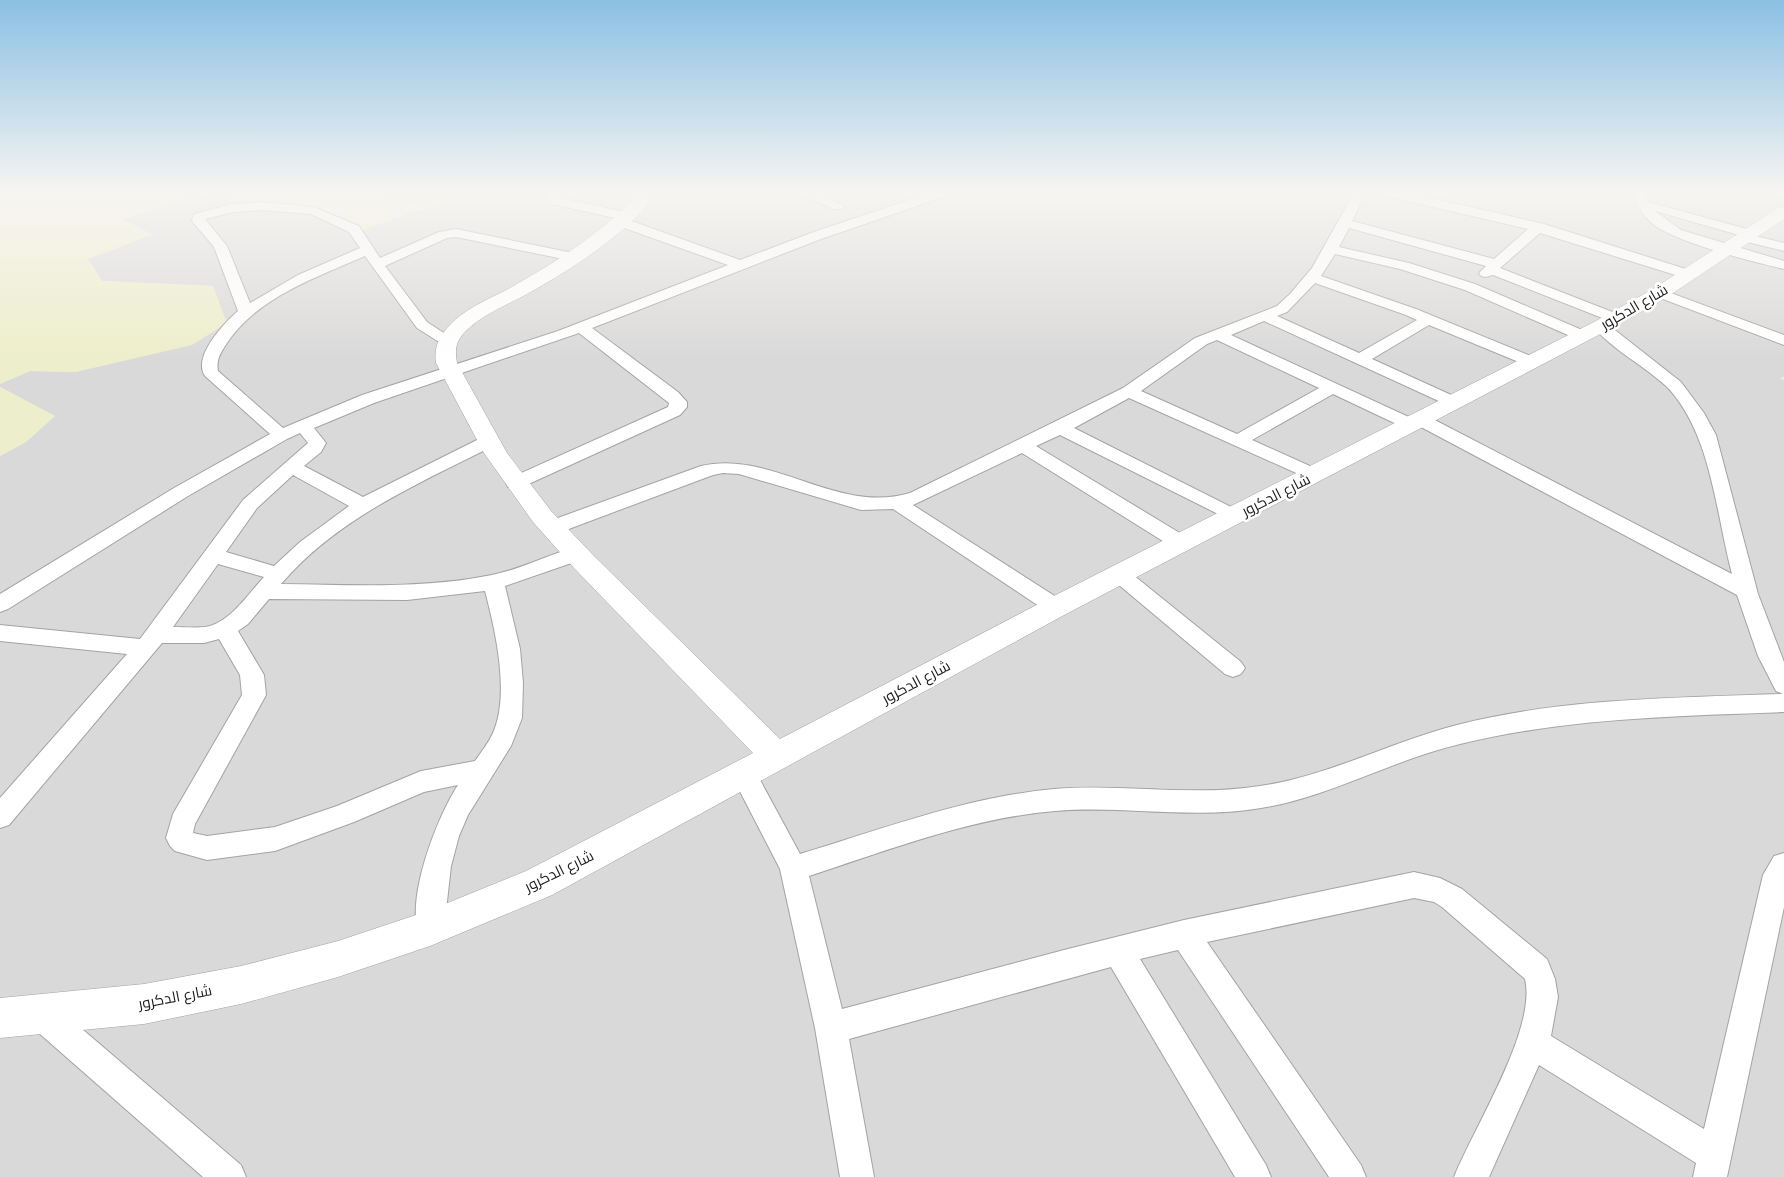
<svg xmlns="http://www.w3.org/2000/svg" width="1784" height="1177" font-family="'Fira Sans Condensed',Cairo,sans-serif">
<rect width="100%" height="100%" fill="#eee9e1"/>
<path fill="#dad9d9" d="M383,193H1784V376L1780,379L1784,380V1177H0V456L26,442L55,416L0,387V384L30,371L76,372L213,286L102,281L88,259L151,235L121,220L198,196L297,207L357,232L418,210L453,203L455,197L429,196L408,206Z"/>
<path fill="#edeecb" d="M0,193H382L408,206L429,196L456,197L454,203L418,210L357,232L297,207L198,196L122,219L152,234L88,259L102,281L213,286L227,323L192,345L76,372L30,371L0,384Z
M0,387L55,416L26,442L0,456Z"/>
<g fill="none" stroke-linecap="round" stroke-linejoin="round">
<g stroke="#a3a3a3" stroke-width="2">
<path id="minor" d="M550,193H564L560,198L629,213L630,216L626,219L740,260L811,233L930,193H948L946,196L821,239L592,328L678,392L687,402V407L680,415L522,487H508L506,483L508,479L668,407L669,403L579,333L374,403L314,428L326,443L321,452L304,466L363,497L483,437H495L498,441L495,445C420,483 337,518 281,584C352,585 423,589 492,575C521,569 548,555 576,547L583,549L586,554L583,559L505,586L520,649L523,683L522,718L511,746L468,815L459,836L451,866L444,928L440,938L430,942L420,938C404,901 437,817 458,785L424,792L354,822L275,851L207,860L175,851L170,846L166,838L173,814L242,695L240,675L219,639L204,643H162L9,825L0,828V798L127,654L0,641V625L140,639L243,500L308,443L300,433L287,439L188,496L8,609L0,612V594L174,488L270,434L205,376C192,357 224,323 238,311L214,247L192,221L194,214L232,204L262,202L314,207L359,226L380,258L439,232L456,229L573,253L580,257L573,261L456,237L447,238L385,266L427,322L453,339L455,342L453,345L447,347L417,328L365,256C315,278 255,298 225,346C220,354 216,361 218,371L283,428L362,395L558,331L728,265L613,224L611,221L615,218L552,204L547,197ZM262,210L311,214L349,232L360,248L298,275L250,303L227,246L205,219L233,212ZM293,475L349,506L300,542L274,566L226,552L257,508ZM218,564L264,577C247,595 230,623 205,627C195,628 183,627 173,627ZM485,591C495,629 509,689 495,728C491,740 482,751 475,761L421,771L337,806L275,827L207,836L193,833L195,824L266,695L264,675L238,631L248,624L269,599L407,600Z
M799,193H816L844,206L842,209H834Z
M1354,193H1366L1352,221L1494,259L1528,229L1386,196L1384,193H1409L1544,224L1692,271L1694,274L1692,277H1682L1540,233L1500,268L1620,315L1623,318L1615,323L1493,275L1486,277L1481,276L1479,273L1486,266L1349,228L1339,247L1409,263L1475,284L1589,333L1591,336L1583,341L1577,339L1465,290L1400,269L1335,254L1321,276L1416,309L1538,359L1540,362L1532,367L1526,365L1429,325L1372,359L1460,399L1463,403L1460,407L1454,408L1264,321L1231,335L1413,419L1421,415L1427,416L1732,574C1716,514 1712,438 1670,390C1650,369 1609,348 1593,326L1596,323H1606L1681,382L1704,413L1716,435L1758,594L1784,662V712C1676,716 1566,718 1460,744C1392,760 1330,797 1261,808C1193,820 1123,805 1055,811C971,818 889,850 809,876L842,1009L1064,950L1184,920L1414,872L1440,878L1462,889L1547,959L1555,979L1558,997L1551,1036L1704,1129L1763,875L1774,856L1784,853V907L1727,1177H1693L1696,1163L1539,1065L1489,1177H1454C1474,1127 1537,1029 1525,979L1442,907L1434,902L1414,898L1207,942L1361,1165L1366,1177H1329L1178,950L1140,959L1266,1165L1271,1177H1235L1111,967L849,1039L874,1177H840L815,1028L780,869L731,774L735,767L744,763L753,767L800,854C883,829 966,797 1054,789C1122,783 1192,797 1260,786C1329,776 1390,742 1457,725C1563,698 1675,698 1783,694L1776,691L1758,656L1737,595L1421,427L1413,430L1407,429L1333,394L1252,440L1321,471L1323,475L1321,479L1314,481L1129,398L1074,428L1241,512L1244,516L1241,520L1234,522L1060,435L1036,446L1188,538L1191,543L1188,548L1181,550L1174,548L1022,453L913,505L1064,602L1067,607L1064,612L1056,615L1048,612L893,509L861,510L739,474L723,473L713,475L558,533L551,534L544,533L541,528L544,523L701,466C771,449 837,515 910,493L1123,388L1195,338L1277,306L1290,294L1312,268ZM1315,283L1406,315L1417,320L1359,353L1277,316L1287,312ZM1217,340L1319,388L1237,434L1141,391L1207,344Z
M1633,193H1645L1648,202L1754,231L1755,236L1784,243V251L1739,240V235L1655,211L1681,230L1784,261V269C1753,262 1675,242 1653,224C1642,215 1637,205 1633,193Z
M1774,193H1784V198L1776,196Z
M1660,289L1784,335V345L1655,296L1653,293Z
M1120,568L1127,570L1241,662L1245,668L1241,674L1233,677L1225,674L1113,580L1110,575L1113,570Z
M43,1001L54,1005L241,1165L246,1177H203L32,1027L28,1016L32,1005Z"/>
</g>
<g stroke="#a3a3a3" stroke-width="1">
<path id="tertiary" d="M639,193H656C628,234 570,270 527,294C505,306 480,315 463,334C455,343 455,352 457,363L507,453L551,511L594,556L780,739L1046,600L1594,322L1653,289L1778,208L1784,207V219L1667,297L1608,330L1066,614L552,895L430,946L338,977L241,1004L144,1024L0,1038V998L144,984L241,966L338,941L428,911L526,871L753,753L575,569L533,522L484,453L436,363C433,345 442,332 455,320C473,304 497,296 517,284C561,259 605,230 639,193Z"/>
</g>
<use href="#minor" fill="#fff" fill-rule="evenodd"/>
<use href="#tertiary" fill="#fff" fill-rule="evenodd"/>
</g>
<linearGradient id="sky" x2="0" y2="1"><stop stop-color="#8bc0e4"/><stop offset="0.54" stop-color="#f7f5f2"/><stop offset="1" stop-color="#f7f5f2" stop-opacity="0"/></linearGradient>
<rect width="1784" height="358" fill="url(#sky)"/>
<g text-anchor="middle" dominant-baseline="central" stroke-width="5" stroke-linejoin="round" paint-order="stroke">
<g font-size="15" fill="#1c1c1c" stroke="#fff">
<text transform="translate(1634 307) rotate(-30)">شارع الدكرور</text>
<text transform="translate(1276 495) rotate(-27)">شارع الدكرور</text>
<text transform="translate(916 682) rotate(-28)">شارع الدكرور</text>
<text transform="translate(559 871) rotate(-26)">شارع الدكرور</text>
<text transform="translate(175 997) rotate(-11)">شارع الدكرور</text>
</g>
</g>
</svg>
